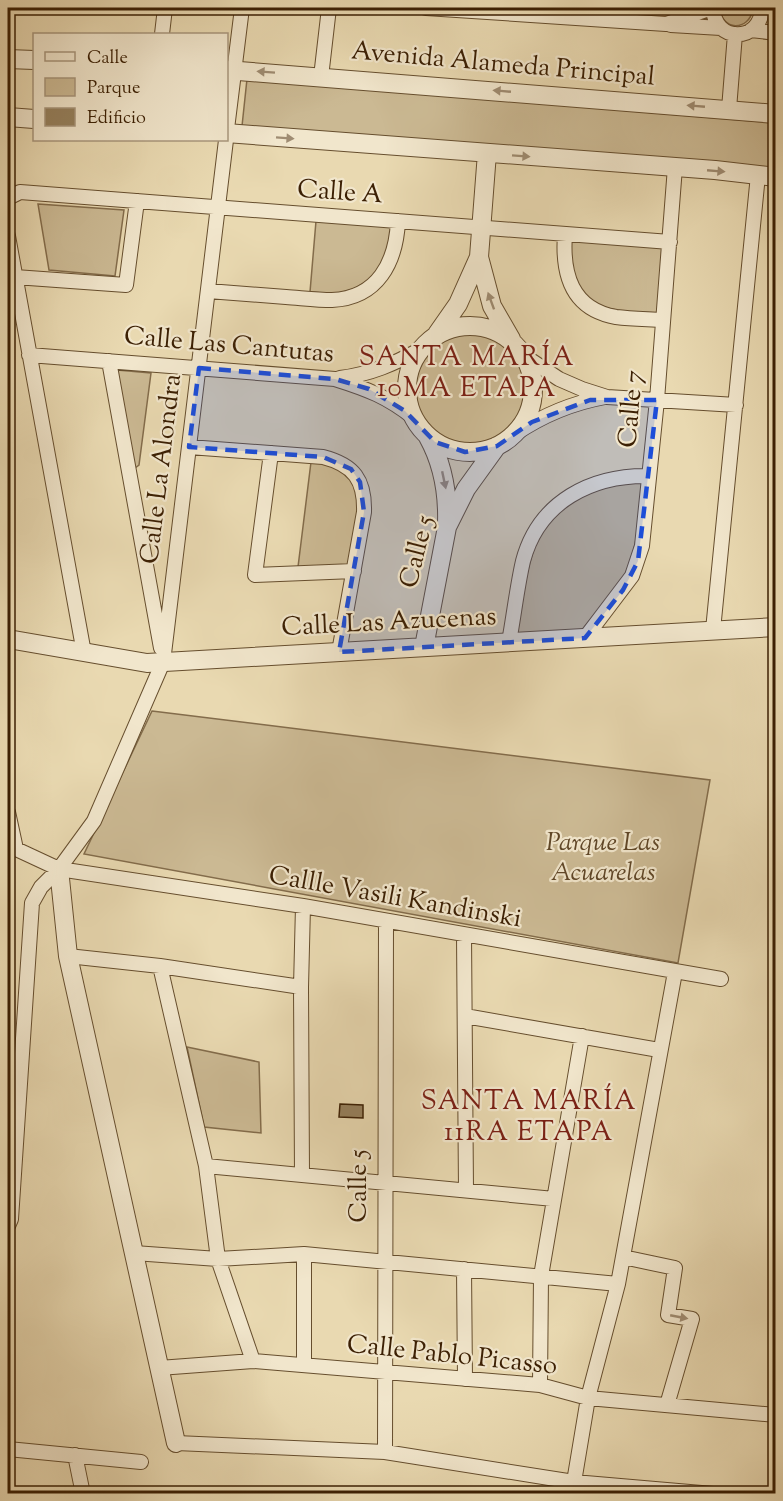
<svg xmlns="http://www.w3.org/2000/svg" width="783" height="1501" font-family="'Sorts Mill Goudy',serif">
<rect width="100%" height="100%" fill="#e9d9b1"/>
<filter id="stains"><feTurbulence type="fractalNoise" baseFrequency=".00333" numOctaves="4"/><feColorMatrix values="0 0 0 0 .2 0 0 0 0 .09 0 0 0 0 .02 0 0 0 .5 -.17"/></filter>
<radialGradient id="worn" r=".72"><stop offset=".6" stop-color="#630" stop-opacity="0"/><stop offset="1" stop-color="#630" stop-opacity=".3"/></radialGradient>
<path fill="#cbb993" stroke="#836c4b" stroke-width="1.5" d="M720,8H753V9C749,32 721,31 720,8Z
M247,79L775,123V170L242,126Z
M38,204L124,210L115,276L49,270Z
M316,221L394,227L392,247L372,278L354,289L335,294L310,292Z
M571,240L664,248L658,313C625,312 583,313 572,273C569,263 571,250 571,240Z
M413 389a57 57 0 1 1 114 0a57 57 0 1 1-114 0Z
M117,370L151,373L139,465L135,468Z
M311,462C317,463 324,463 330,465C375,477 355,534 349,566L298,567Z
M642,482C639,509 639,540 629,565C620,589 597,610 582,630L517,634C523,603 525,568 538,539C550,512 585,487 614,483C623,482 633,482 642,482Z
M152,711L710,780L678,963L84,854Z
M187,1047L259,1062L261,1133L204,1127Z"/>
<path fill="#95805d" stroke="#3b1f03" stroke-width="1.5" d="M340,1104L363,1105V1118L339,1117Z"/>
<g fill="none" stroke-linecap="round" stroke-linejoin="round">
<g stroke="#664e2e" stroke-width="16">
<path id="minor" d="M426,8L666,24L712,8
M713,8C714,43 761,43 762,8
M671,25L721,28
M751,30L776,33
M162,34L165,8
M321,77L329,8
M729,109L735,34
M226,137L242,8
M8,198L20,192L670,242
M565,234C562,273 571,309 616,317C632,319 648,319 663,320
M8,236L84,653
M15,277L126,285L137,201
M208,291C234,293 260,295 286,297C301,298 317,300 332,300C378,298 396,262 398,221
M29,355L335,379C367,389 388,397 414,418
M526,357L559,379L582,389L607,397L736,405
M109,361L161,648
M340,378C371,374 394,364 421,349
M515,434C543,415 572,403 605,397
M189,447L323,457C354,465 365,480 364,512L339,652
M271,453L255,575L354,571
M713,630L758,175
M585,638L632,576L642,546L657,400L675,167
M509,642C514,615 517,587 523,561C539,501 592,475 649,476
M8,812L16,849
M8,847L16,849L59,869L303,906L721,979
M464,935L466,1190
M68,956L160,966L301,987
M160,966L206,1166L218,1259L253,1361
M465,1016L659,1050
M206,1166L554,1199
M302,1175L301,987L303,906
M8,1226L11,1219L32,903L41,887L59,869L94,821L163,662L226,140
M134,1253L218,1259L304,1254L618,1284
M623,1257L675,1268L668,1315L692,1319L667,1405
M464,1269L465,1379
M304,1365V1254
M159,1368L253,1361L540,1385L588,1398L776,1415
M540,1385L541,1276L582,1036
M176,1443L385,1452L574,1482L713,1494
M8,1449L141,1462
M385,1452L386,921
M75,1455L83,1494
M574,1482L588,1398L618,1284L675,972"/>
</g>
<g stroke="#664e2e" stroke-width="20">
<path id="tertiary" d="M8,59L34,60
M226,70L776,114
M8,117L34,119
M226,133L715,170L776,177
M487,153L479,257L492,306L511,339
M407 389a63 63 0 1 1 126 0a63 63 0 1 1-126 0Z
M437,334L458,304L479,257
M428,437C443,464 448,491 447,523
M8,639L147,663L776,627
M424,647L447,527L466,489L497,446
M59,869L68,956L176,1443"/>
</g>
<use href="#minor" stroke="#f1e6cc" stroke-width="14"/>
<use href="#tertiary" stroke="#f1e6cc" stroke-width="18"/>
</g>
<defs><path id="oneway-solid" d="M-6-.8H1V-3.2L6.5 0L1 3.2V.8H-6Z" transform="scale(1.5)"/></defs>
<g fill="#9f8c72">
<use href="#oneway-solid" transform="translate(266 72) rotate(-176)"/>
<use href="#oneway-solid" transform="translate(502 91) rotate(-175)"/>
<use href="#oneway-solid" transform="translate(696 106) rotate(-175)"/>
<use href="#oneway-solid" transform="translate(285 138) rotate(4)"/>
<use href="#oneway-solid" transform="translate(521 156) rotate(4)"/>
<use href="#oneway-solid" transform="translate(716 171) rotate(5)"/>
<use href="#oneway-solid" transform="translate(491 301) rotate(-110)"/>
<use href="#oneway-solid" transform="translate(444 480) rotate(78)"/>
<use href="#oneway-solid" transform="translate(679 1317) rotate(11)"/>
</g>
<path fill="#1d4ed8" fill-opacity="0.2" stroke="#1d4ed8" stroke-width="4.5" stroke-dasharray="12 8" stroke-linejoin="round" d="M199,368L335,379L369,389L405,411L435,442L465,452L497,446L532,422L590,400H657L638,561L623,590L585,638L339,652L364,512L360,482L351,469L323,457L189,447Z"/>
<g text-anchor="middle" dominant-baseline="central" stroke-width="4.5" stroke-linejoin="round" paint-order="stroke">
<g font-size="26" fill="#3b1f03" stroke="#f1e6cc">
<text transform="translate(503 65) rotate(5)">Avenida Alameda Principal</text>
<text transform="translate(340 193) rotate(4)">Calle A</text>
<text transform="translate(229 346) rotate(5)">Calle Las Cantutas</text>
<text transform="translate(632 409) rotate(-85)">Calle 7</text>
<text transform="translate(162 469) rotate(-83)">Calle La Alondra</text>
<text transform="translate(418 552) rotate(-76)">Calle 5</text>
<text transform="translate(389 623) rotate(-3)">Calle Las Azucenas</text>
<text transform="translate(395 898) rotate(10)">Callle Vasili Kandinski</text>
<text transform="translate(359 1186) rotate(-90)">Calle 5</text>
<text transform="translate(452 1356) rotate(6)">Calle Pablo Picasso</text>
</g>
<g font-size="26" font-style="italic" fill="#5f4627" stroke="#f1e6cc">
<text x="603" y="843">Parque Las<tspan x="603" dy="30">Acuarelas</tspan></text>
</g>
<g font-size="27" letter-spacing="1.5" fill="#7a1f14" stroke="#f1e6cc">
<text x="467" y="358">SANTA MARÍA<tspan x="467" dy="31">10MA ETAPA</tspan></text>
<text x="529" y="1102">SANTA MARÍA<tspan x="529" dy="31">11RA ETAPA</tspan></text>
</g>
</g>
<rect width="783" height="1501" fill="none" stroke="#e9d9b1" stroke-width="30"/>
<rect x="9" y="9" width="765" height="1483" fill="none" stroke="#3b1f03" stroke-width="3"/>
<rect x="15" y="15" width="753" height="1471" fill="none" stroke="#3b1f03" stroke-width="1.5"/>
<rect x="33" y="33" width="195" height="108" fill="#f1e6cc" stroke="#a8967c" stroke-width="1.5"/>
<rect x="45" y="52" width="30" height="9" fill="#f1e6cc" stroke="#a8967c" stroke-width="1.5"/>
<text x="87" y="63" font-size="18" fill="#3b1f03">Calle</text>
<rect x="45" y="78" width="30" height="18" fill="#cbb993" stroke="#a8967c" stroke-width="1.5"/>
<text x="87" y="93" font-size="18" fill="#3b1f03">Parque</text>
<rect x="45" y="108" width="30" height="18" fill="#95805d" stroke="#a8967c" stroke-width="1.5"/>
<text x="87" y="123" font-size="18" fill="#3b1f03">Edificio</text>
<rect width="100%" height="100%" filter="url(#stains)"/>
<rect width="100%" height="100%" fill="url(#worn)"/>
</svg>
